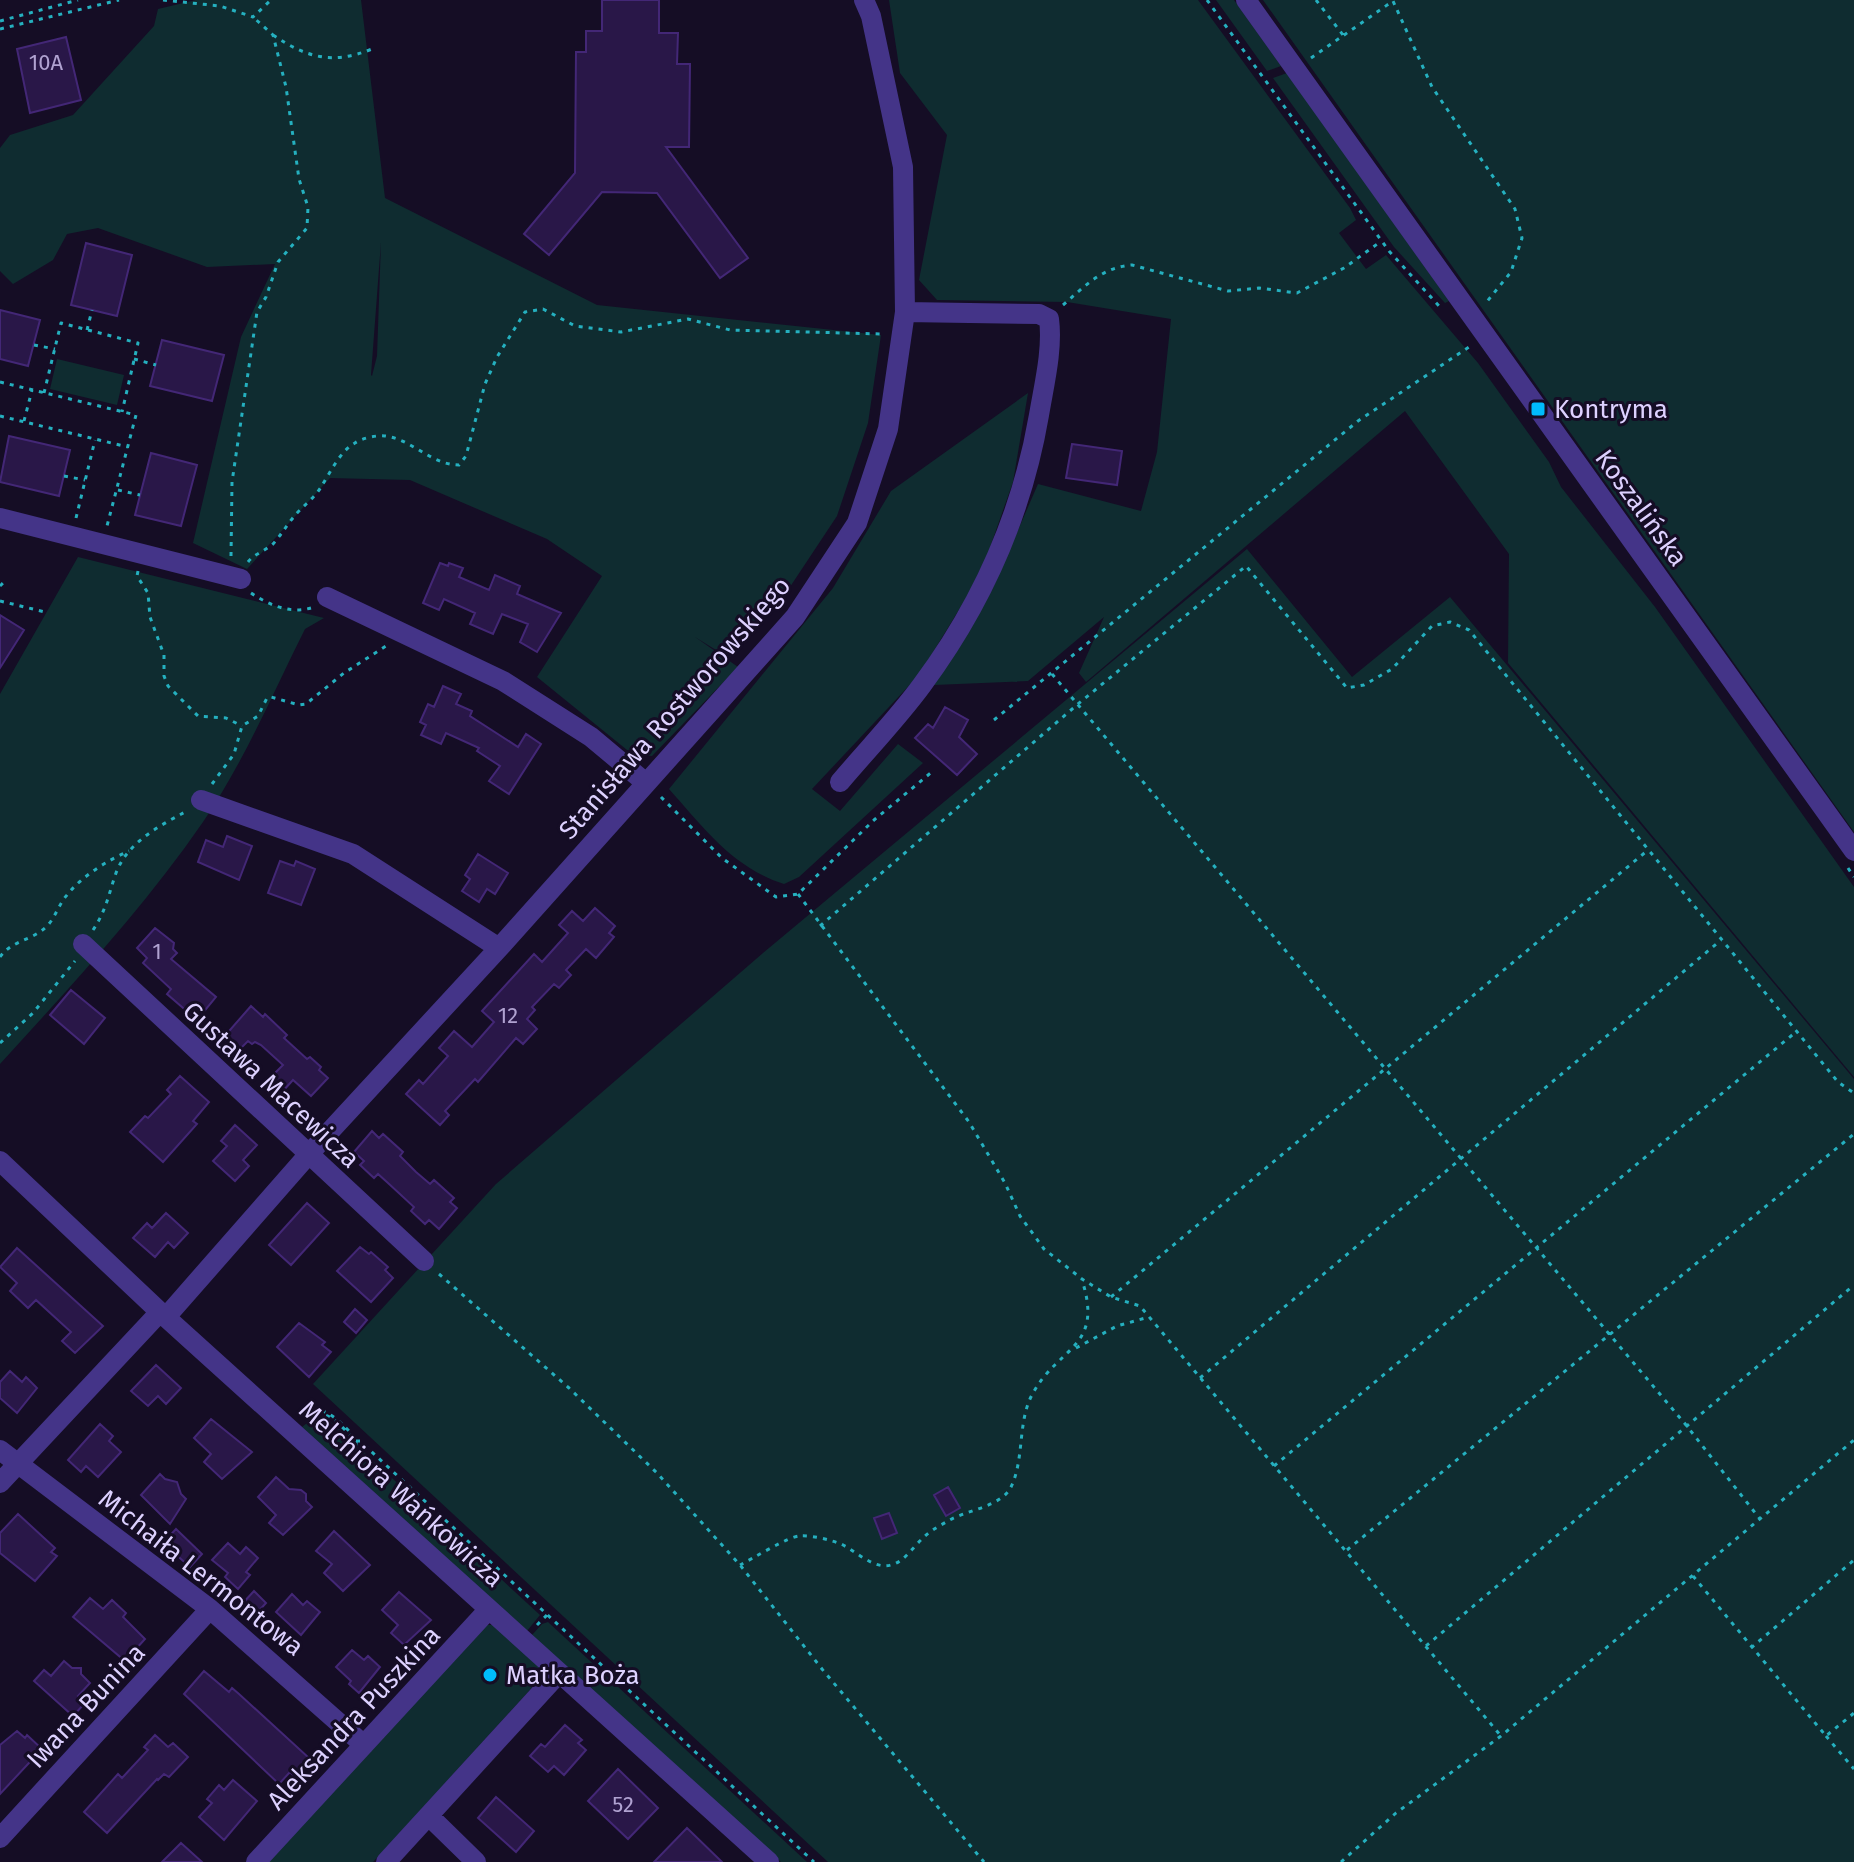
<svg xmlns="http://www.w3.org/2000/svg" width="1854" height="1862" font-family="'Fira Sans',sans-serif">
<rect width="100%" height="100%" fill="#150d25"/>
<path fill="#0f2c30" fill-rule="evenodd" d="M196,0H361L385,198L597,305L881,335L868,423L837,516L780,602L729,658L695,637L738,667L652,756L632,754L537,677L602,576L547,539L410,480L330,478L247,569L193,543L241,337L275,264L207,267L98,228L67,234L53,260L13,284L0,271V148L10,135L73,115L154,26L158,9ZM381,242L377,356L372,376L371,375Z
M889,0H1198L1350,208L1356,220L1339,233L1366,269L1386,255L1478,363L1549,462L1561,487L1655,607L1854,887V1077L1508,663L1509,554L1405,411L1086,682L1079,673L1104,617L1028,681L934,685L992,590L1038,484L1141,511L1157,452L1171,319L1067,302L937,300L919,280L947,135L900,73Z
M1216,0H1234L1281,66L1267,71Z
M1263,0H1854V832Z
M1287,73L1449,301L1445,303L1394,247L1273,78Z
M57,359L124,375L117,405L50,389Z
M1028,393L1013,482L988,553L968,595L919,675L812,789L840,811L898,744L923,763L799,877L784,884C733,868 703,827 669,789L833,588L891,491Z
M1247,549L1352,677L1450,597L1854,1079V1862H828L313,1384L496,1184L763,953Z
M78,557L324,618L305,629C273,693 244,762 203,822C143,909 71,986 0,1064V694Z
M316,1416L326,1417L540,1615L527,1631L302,1427Z
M548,1622L807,1862H781L532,1635L542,1624Z
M487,1625H494L542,1668L540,1679L373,1862H264Z"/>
<path fill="#291748" stroke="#432776" stroke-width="2" d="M602,0H659V33H678L677,64H690L689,147H666L748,258L720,278L657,193L602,192L549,255L524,234L575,173L576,52H586V31H602Z
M66,37L81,100L30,113L17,49Z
M86,243L132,255L117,316L71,305Z
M0,310L40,320L28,366L0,359Z
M162,340L224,355L212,401L150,386Z
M9,436L70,450L59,496L0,482Z
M1072,444L1122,451L1117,485L1066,478Z
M151,453L197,465L181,526L135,515Z
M440,563L448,566L449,563L463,568L459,577L489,590L495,575L520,586L517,594L561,613L537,652L520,642L528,624L502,614L493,634L470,624L475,613L444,599L439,610L423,603Z
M0,615L24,630L0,668Z
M443,686L461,694L456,704L472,711L470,716L518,747L526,734L541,744L509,794L489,781L500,766L477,751L479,748L446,733L441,744L421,735L426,725L420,722L428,704L434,707Z
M945,707L968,720L959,737L977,754L957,775L915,738L928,724L933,728Z
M227,836L252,846L239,880L198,862L206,840L223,847Z
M478,854L508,873L495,894L487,889L479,902L462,891L470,879L465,875Z
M280,861L294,866L296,861L315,869L301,905L268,893Z
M595,908L615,926L609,933L614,937L596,958L586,949L566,970L571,975L559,988L554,984L532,1007L535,1010L527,1019L537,1029L523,1044L516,1038L478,1082L475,1079L445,1111L449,1115L440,1125L406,1094L419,1080L423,1084L448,1056L439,1048L454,1031L472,1047L494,1022L482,1011L534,954L542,962L568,933L559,925L572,911L583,921Z
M155,928L174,943L173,949L177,953L171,959L216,997L197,1020L167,994L171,989L143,963L147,958L137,948Z
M71,990L105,1018L84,1044L50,1015Z
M251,1006L263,1017L265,1014L287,1035L284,1038L307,1059L310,1057L321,1067L319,1070L328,1078L311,1096L293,1080L282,1092L268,1080L283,1065L261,1045L255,1042L252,1044L248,1041L237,1052L223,1038Z
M180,1076L209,1102L193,1121L197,1124L163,1162L130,1132L145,1116L148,1118L171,1094L167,1090Z
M235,1125L257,1145L243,1160L249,1166L235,1181L213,1161L227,1146L221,1141Z
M372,1131L379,1138L383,1134L403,1152L400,1156L416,1172L430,1184L434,1180L454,1198L450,1202L457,1208L439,1229L429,1220L425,1224L411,1211L414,1207L388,1183L378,1174L374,1178L360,1165L364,1161L354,1152Z
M307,1203L329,1223L291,1265L269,1245Z
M166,1213L188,1233L174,1248L168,1242L155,1257L133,1238L147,1223L152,1228Z
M360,1247L369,1254L371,1252L388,1267L385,1270L393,1278L371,1302L337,1271Z
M17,1248L103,1326L75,1353L62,1341L71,1332L36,1300L28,1308L10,1291L17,1283L0,1267Z
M355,1309L367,1320L356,1333L344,1322Z
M299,1323L325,1342L322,1345L331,1352L309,1377L277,1347Z
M156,1365L181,1388L166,1404L158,1396L148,1406L131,1391Z
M10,1371L22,1382L26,1377L37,1388L17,1413L0,1398V1382Z
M211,1419L252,1452L222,1479L204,1462L211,1454L194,1438Z
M100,1424L113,1436L109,1441L121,1452L98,1477L86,1466L81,1472L68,1460Z
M160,1474L165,1479L177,1482L181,1494L186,1499L170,1524L141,1495Z
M276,1477L289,1489L301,1490L306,1494V1501L312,1507L283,1535L269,1523L276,1515L258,1497Z
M948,1487L960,1508L946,1516L934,1495Z
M889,1513L897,1533L882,1539L874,1518Z
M18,1514L55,1548L51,1552L57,1556L35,1581L0,1553V1533Z
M176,1529L202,1554L190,1567L163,1543Z
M334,1531L370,1565L343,1591L324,1573L332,1564L316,1551Z
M228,1543L240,1554L246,1547L258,1558L246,1572L250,1575L238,1589L225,1577L228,1573L212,1560Z
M254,1591L266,1603L255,1615L242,1604Z
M399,1592L431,1620L404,1645L391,1633L398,1625L382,1610Z
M292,1594L303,1605L307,1601L320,1612L301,1635L276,1612Z
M90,1598L103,1609L112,1600L126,1613L123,1617L145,1639L125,1661L73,1617Z
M352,1650L364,1660L368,1656L380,1667L359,1693L349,1684L351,1681L336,1667Z
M64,1661L72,1668H81V1674L90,1683L78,1696L85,1703L73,1716L34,1681L44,1670L51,1676Z
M204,1671L229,1692L232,1688L239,1694L309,1758L293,1775L290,1772L279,1784L184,1694Z
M565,1725L582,1740L578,1743L586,1750L564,1775L554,1766L548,1772L530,1756L541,1744L545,1747Z
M17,1731L25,1738L27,1735L42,1749L0,1794V1745Z
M155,1735L168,1747L173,1743L188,1757L169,1777L164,1774L158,1780L157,1779L107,1833L84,1812L118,1774L122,1778L148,1750L144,1747Z
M618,1769L658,1808L628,1839L588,1801Z
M233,1780L257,1801L224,1840L199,1817L212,1803L207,1799L219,1785L224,1790Z
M496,1797L534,1831L516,1852L478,1818Z
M687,1828L722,1862H654Z
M181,1843L202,1862H162Z"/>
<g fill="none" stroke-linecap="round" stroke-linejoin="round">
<path stroke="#25b0bf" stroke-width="3" stroke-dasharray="4 6" stroke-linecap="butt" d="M163,0L220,6L253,17L271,0
M1207,0L1389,251L1439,306
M1316,0L1343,35
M0,21L78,0
M0,29L119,0
M273,35C307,58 333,65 372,49
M1311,58L1393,1L1432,87L1515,209L1522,238L1511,272L1485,304
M1063,305C1084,287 1102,267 1132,265L1228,291L1259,288L1297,293L1344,268L1380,242
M87,330L92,310
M34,345L55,349
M134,359L156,365
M0,382L136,415L107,526
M44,393L61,323L138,343L122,412
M0,416L128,447
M24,421L32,390
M64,476L85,480
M118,490L140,495
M76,518L95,440
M231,556L232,482L257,312L266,297L278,262L307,228L308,207L299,179L286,87L273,35L253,17
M248,562C254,554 265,551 273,544C280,536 285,528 292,519C300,508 314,499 321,487C330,473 340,451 355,443C362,438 376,435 385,436C412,439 431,465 459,465L466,456L485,384L497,357L525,312L543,309L575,326L621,332L688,319L730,330L882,334
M138,571L137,576L148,593L150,617L164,655V676L168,686L198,716L226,718L242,726
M0,586L3,583
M251,593C269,605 289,614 311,608
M0,601L45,612
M1052,674L1686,1425L1760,1519
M994,720L1358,421L1469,347
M212,784L234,754L242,726L258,716L267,698L271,697L299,705L306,704L344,673L386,646
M661,797L722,858L776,897L798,894L874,820L933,771
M1848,868L1854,877
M798,894L969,1122L1005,1183L1020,1216L1044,1249L1082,1279L1111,1297L1140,1306L1501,1736
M820,926L1078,704L1246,566L1347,688L1364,685L1392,669L1432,626L1450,622L1469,630L1838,1082L1854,1093
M93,930C106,911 109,893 116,873C127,843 159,826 185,812
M0,957C12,940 32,941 47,926C55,918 59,904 67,895C82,876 108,860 129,851
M0,1043L33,1013L75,961
M439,1274L569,1388L657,1473L740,1565L822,1669L984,1862
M1111,1297L1648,850
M1076,1348L1117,1326L1149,1317
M1200,1378L1721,940
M302,1412C326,1402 342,1425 358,1440
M307,1418C327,1405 342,1428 356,1441L357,1464
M356,1441H360L814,1862
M1274,1466L1797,1031
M1347,1550L1854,1134
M740,1565C752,1559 789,1536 800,1536C811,1535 831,1540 841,1544C856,1551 874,1570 891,1565C904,1562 913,1547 923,1538C930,1531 939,1526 948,1521C966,1510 1001,1507 1011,1487C1025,1458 1017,1421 1033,1393C1059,1346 1104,1348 1082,1280
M1693,1576L1826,1736L1854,1713
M537,1625L547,1615
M1426,1646L1854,1285
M1751,1648L1854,1560
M1826,1736L1854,1769
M1341,1862L1396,1813L1501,1736L1854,1440"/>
<path stroke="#443488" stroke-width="20" d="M1246,0L1854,851
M0,518L241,579
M327,597L503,681L591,737L646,783
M840,782C867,750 897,719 922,685C982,604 1022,514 1039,415C1044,385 1053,349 1049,319L1039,314L905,312
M201,800L353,854L499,948
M83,944L424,1261
M0,1161L160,1312L769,1862
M166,1317L308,1155L499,948L795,617L857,523L888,429L905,312L903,167L871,16L864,0
M0,1450L210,1609L364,1745
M0,1483L160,1312
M429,1816L476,1862
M0,1838L210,1609
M256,1862L489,1609
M386,1862L559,1673"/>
</g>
<g fill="#00bbfc" stroke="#150d25" stroke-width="3">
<rect x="1530" y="401" width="16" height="16" rx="4"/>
<circle cx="490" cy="1675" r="8"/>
</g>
<g text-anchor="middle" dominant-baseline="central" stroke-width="6" stroke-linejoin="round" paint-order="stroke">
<g font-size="22" fill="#b0a2d1">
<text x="46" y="62">10A</text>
<text x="157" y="951">1</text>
<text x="508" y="1015">12</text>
<text x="623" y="1804">52</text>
</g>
<g font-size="26" fill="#ddd1ff" stroke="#150d25" text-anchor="start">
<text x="1554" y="409">Kontryma</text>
<text x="506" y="1675">Matka Boża</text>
</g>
<g font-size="26" fill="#ddd1ff" stroke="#150d25">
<text transform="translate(1641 508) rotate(54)">Koszalińska</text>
<text transform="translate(675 708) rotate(-49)">Stanisława Rostworowskiego</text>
<text transform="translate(271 1085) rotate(43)">Gustawa Macewicza</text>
<text transform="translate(401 1494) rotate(42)">Melchiora Wańkowicza</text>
<text transform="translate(201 1573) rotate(38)">Michaiła Lermontowa</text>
<text transform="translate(86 1706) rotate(-47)">Iwana Bunina</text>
<text transform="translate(354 1718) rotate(-47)">Aleksandra Puszkina</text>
</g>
</g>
</svg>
